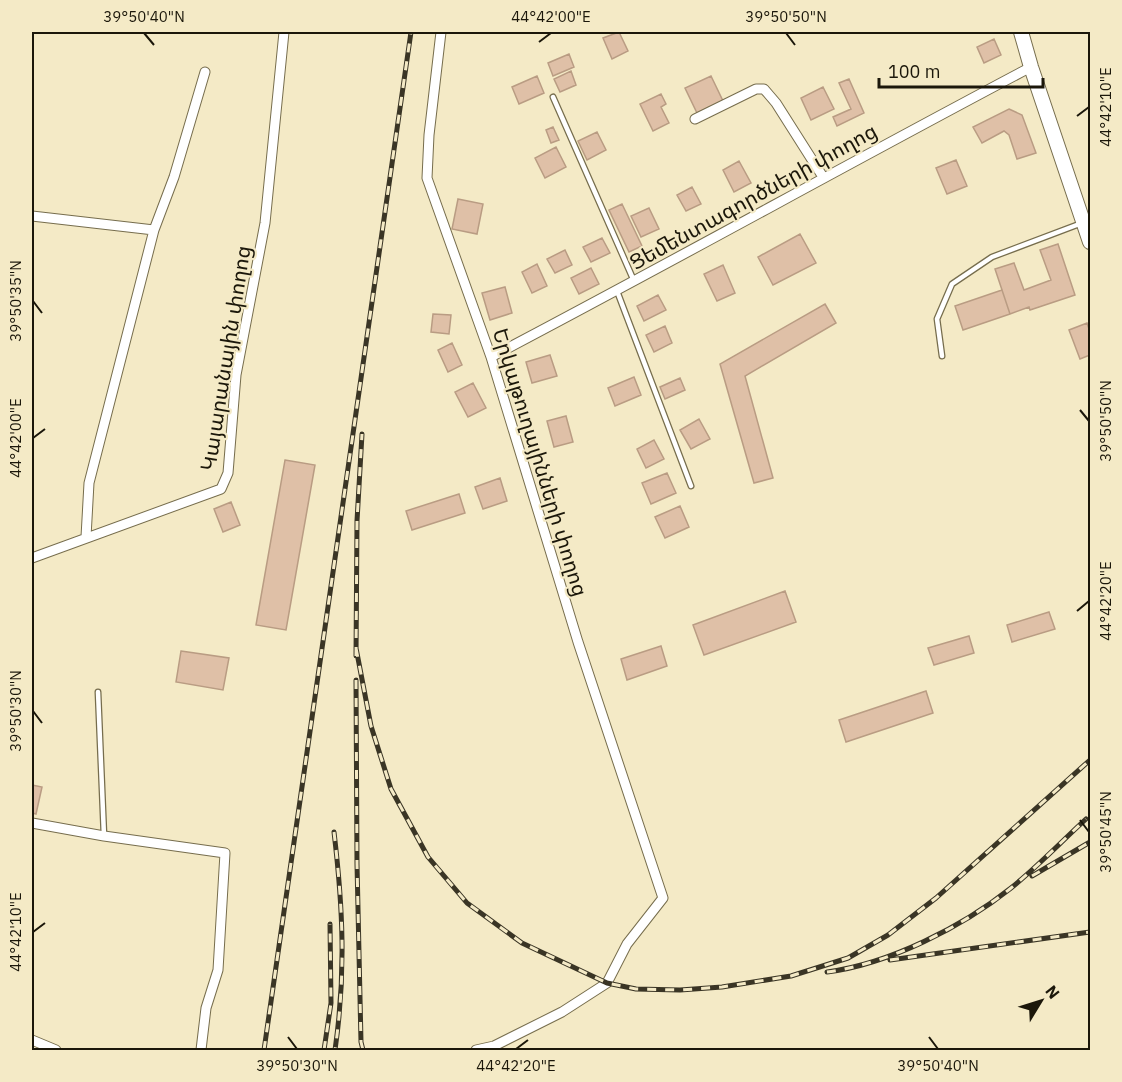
<svg xmlns="http://www.w3.org/2000/svg" width="1122" height="1082" font-family="'IBM Plex Sans','Noto Sans Armenian',sans-serif">
<rect width="100%" height="100%" fill="#f4eac6"/>
<path fill="#dfc0a7" stroke="#b99c83" stroke-width="1.5" d="M619,32L628,51L612,59L603,38Z
M994,39L1001,55L984,63L977,47Z
M569,54L574,67L553,76L548,63Z
M571,71L576,85L560,92L554,79Z
M537,76L544,93L519,104L512,87Z
M711,76L723,101L697,113L685,88Z
M849,79L864,113L837,126L833,117L851,109L839,83Z
M823,87L834,109L811,120L801,98Z
M661,94L666,104L661,107L669,123L653,131L640,104Z
M1009,109L1022,115L1036,153L1017,159L1009,135L1004,131L982,143L973,127Z
M553,127L559,140L551,143L546,130Z
M597,132L606,150L587,160L578,141Z
M556,147L566,167L545,178L535,158Z
M956,160L967,186L947,194L936,168Z
M739,161L751,183L734,192L723,170Z
M692,187L701,204L686,211L677,195Z
M458,199L483,204L477,234L452,229Z
M622,204L642,246L629,252L609,210Z
M649,208L659,229L641,237L631,216Z
M800,234L816,263L773,285L758,257Z
M602,238L610,253L591,262L583,247Z
M1058,244L1075,295L1030,310L1029,307L1010,314L995,269L1014,263L1024,290L1051,280L1040,250Z
M565,250L572,265L555,273L547,259Z
M537,264L547,286L532,293L522,272Z
M723,265L735,293L717,301L704,274Z
M591,268L599,284L579,294L571,278Z
M505,287L512,313L490,320L482,293Z
M1002,290L1010,314L963,330L955,306Z
M658,295L666,310L644,321L637,306Z
M825,304L836,323L745,376L773,478L754,483L720,364Z
M433,314L451,315L449,334L431,332Z
M1087,323L1090,332V355L1080,359L1069,330Z
M665,326L672,343L654,352L646,335Z
M452,343L462,365L448,372L438,350Z
M550,355L557,376L532,383L526,362Z
M634,377L641,395L615,406L608,388Z
M680,378L685,390L665,399L660,387Z
M473,383L486,408L468,417L455,392Z
M566,416L573,442L554,447L547,421Z
M699,419L710,439L691,449L680,430Z
M654,440L664,459L646,468L637,449Z
M285,460L315,465L286,630L256,625Z
M667,473L676,493L651,504L642,483Z
M500,478L507,501L483,509L475,487Z
M459,494L465,513L412,530L406,511Z
M231,502L240,525L223,532L214,509Z
M680,506L689,527L665,538L655,517Z
M785,591L796,622L704,655L693,625Z
M1049,612L1055,629L1012,642L1007,625Z
M969,636L974,653L934,665L928,648Z
M661,646L667,666L627,680L621,659Z
M181,651L229,658L223,690L176,682Z
M926,691L933,713L846,742L839,720Z
M32,785L42,787L36,814L32,813Z"/>
<g fill="none" stroke-linecap="round" stroke-linejoin="round">
<g stroke="#766d4d" stroke-width="7">
<path id="lane" d="M553,97L634,281
M617,291L691,486
M942,356L937,319L952,284L992,257L1082,223
M98,692L104,836"/>
</g>
<g stroke="#766d4d" stroke-width="11">
<path id="street" d="M441,32L429,135L427,178L491,357L578,642L663,898L627,944L607,983L562,1012L494,1046L476,1050
M695,119L756,89H764L776,103L823,177
M32,216L154,230
M491,357C672,262 851,162 1031,67
M86,537L89,483L154,230L174,177L205,72
M32,558L221,489L228,473L236,375L265,223L284,32
M32,823L104,836L225,853L218,970L206,1008L201,1050
M32,1040L56,1050"/>
</g>
<g stroke="#766d4d" stroke-width="16">
<path id="secondary" d="M1021,32L1031,67L1090,242"/>
</g>
<use href="#lane" stroke="#fff" stroke-width="4.5"/>
<use href="#street" stroke="#fff" stroke-width="9"/>
<use href="#secondary" stroke="#fff" stroke-width="14"/>
<g stroke="#3a3525" stroke-width="5">
<path id="rail" d="M356,648L371,726L391,789L428,857L467,903L522,943L607,983L636,989L680,990L722,987L791,976L848,958L888,935L936,898L1090,760
M356,656L357,521L362,434
M356,680L357,864L361,1042L363,1050
M334,832C343,908 346,974 335,1050
M1032,876L1090,842
M890,960L1090,932
M827,972C889,964 962,927 1011,888C1037,867 1061,842 1086,819
M264,1050L411,32
M324,1050L331,1003L330,924"/>
</g>
<use href="#rail" stroke="#f4eac6" stroke-width="3" stroke-dasharray="9" stroke-linecap="butt"/>
</g>
<path fill="none" stroke="#1b170a" stroke-width="2" d="M144,33L154,45M786,33L795,45M539,42L551,33M1077,116L1089,107M33,301L42,313M1080,410L1089,421M33,438L45,429M1077,611L1089,601M33,711L42,723M1080,820L1089,832M33,932L45,923M288,1037L297,1049M929,1037L938,1049M516,1049L528,1040"/>
<g text-anchor="middle" dominant-baseline="central" stroke-width="4.5" stroke-linejoin="round" paint-order="stroke">
<g font-size="21" fill="#1b170a" stroke="#f4eac6">
<text transform="translate(753 196) rotate(-29)">Ցեմենտագործների փողոց</text>
<text transform="translate(225 358) rotate(-81)">Կայարանային փողոց</text>
<text transform="translate(541 462) rotate(73)">Երկաթուղայինների փողոց</text>
</g>
</g>
<rect width="1122" height="1082" fill="none" stroke="#f4eac6" stroke-width="66"/>
<g transform="translate(1041 1001) rotate(52)" stroke="#f4eac6" stroke-width="4.5" paint-order="stroke">
<path d="M0-4.5L10 22L0 15L-10 22Z" fill="#1b170a"/>
<text y="-9" font-size="16" font-weight="bold" text-anchor="middle" fill="#1b170a">N</text>
</g>
<path d="M879 78v9h164v-9" fill="none" stroke="#1b170a" stroke-width="3"/>
<text x="888" y="78" font-size="18" fill="#1b170a" stroke="#f4eac6" stroke-width="4.5" paint-order="stroke">100 m</text>
<rect x="33" y="33" width="1056" height="1016" fill="none" stroke="#1b170a" stroke-width="2"/>
<g font-size="15" text-anchor="middle" fill="#1b170a">
<text x="144" y="22">39°50'40"N</text>
<text x="551" y="22">44°42'00"E</text>
<text x="786" y="22">39°50'50"N</text>
<text transform="translate(1106 107) rotate(-90)" y="5">44°42'10"E</text>
<text transform="translate(16 301) rotate(-90)" y="5">39°50'35"N</text>
<text transform="translate(1106 421) rotate(-90)" y="5">39°50'50"N</text>
<text transform="translate(16 438) rotate(-90)" y="5">44°42'00"E</text>
<text transform="translate(1106 601) rotate(-90)" y="5">44°42'20"E</text>
<text transform="translate(16 711) rotate(-90)" y="5">39°50'30"N</text>
<text transform="translate(1106 832) rotate(-90)" y="5">39°50'45"N</text>
<text transform="translate(16 932) rotate(-90)" y="5">44°42'10"E</text>
<text x="297" y="1071">39°50'30"N</text>
<text x="516" y="1071">44°42'20"E</text>
<text x="938" y="1071">39°50'40"N</text>
</g>
</svg>
